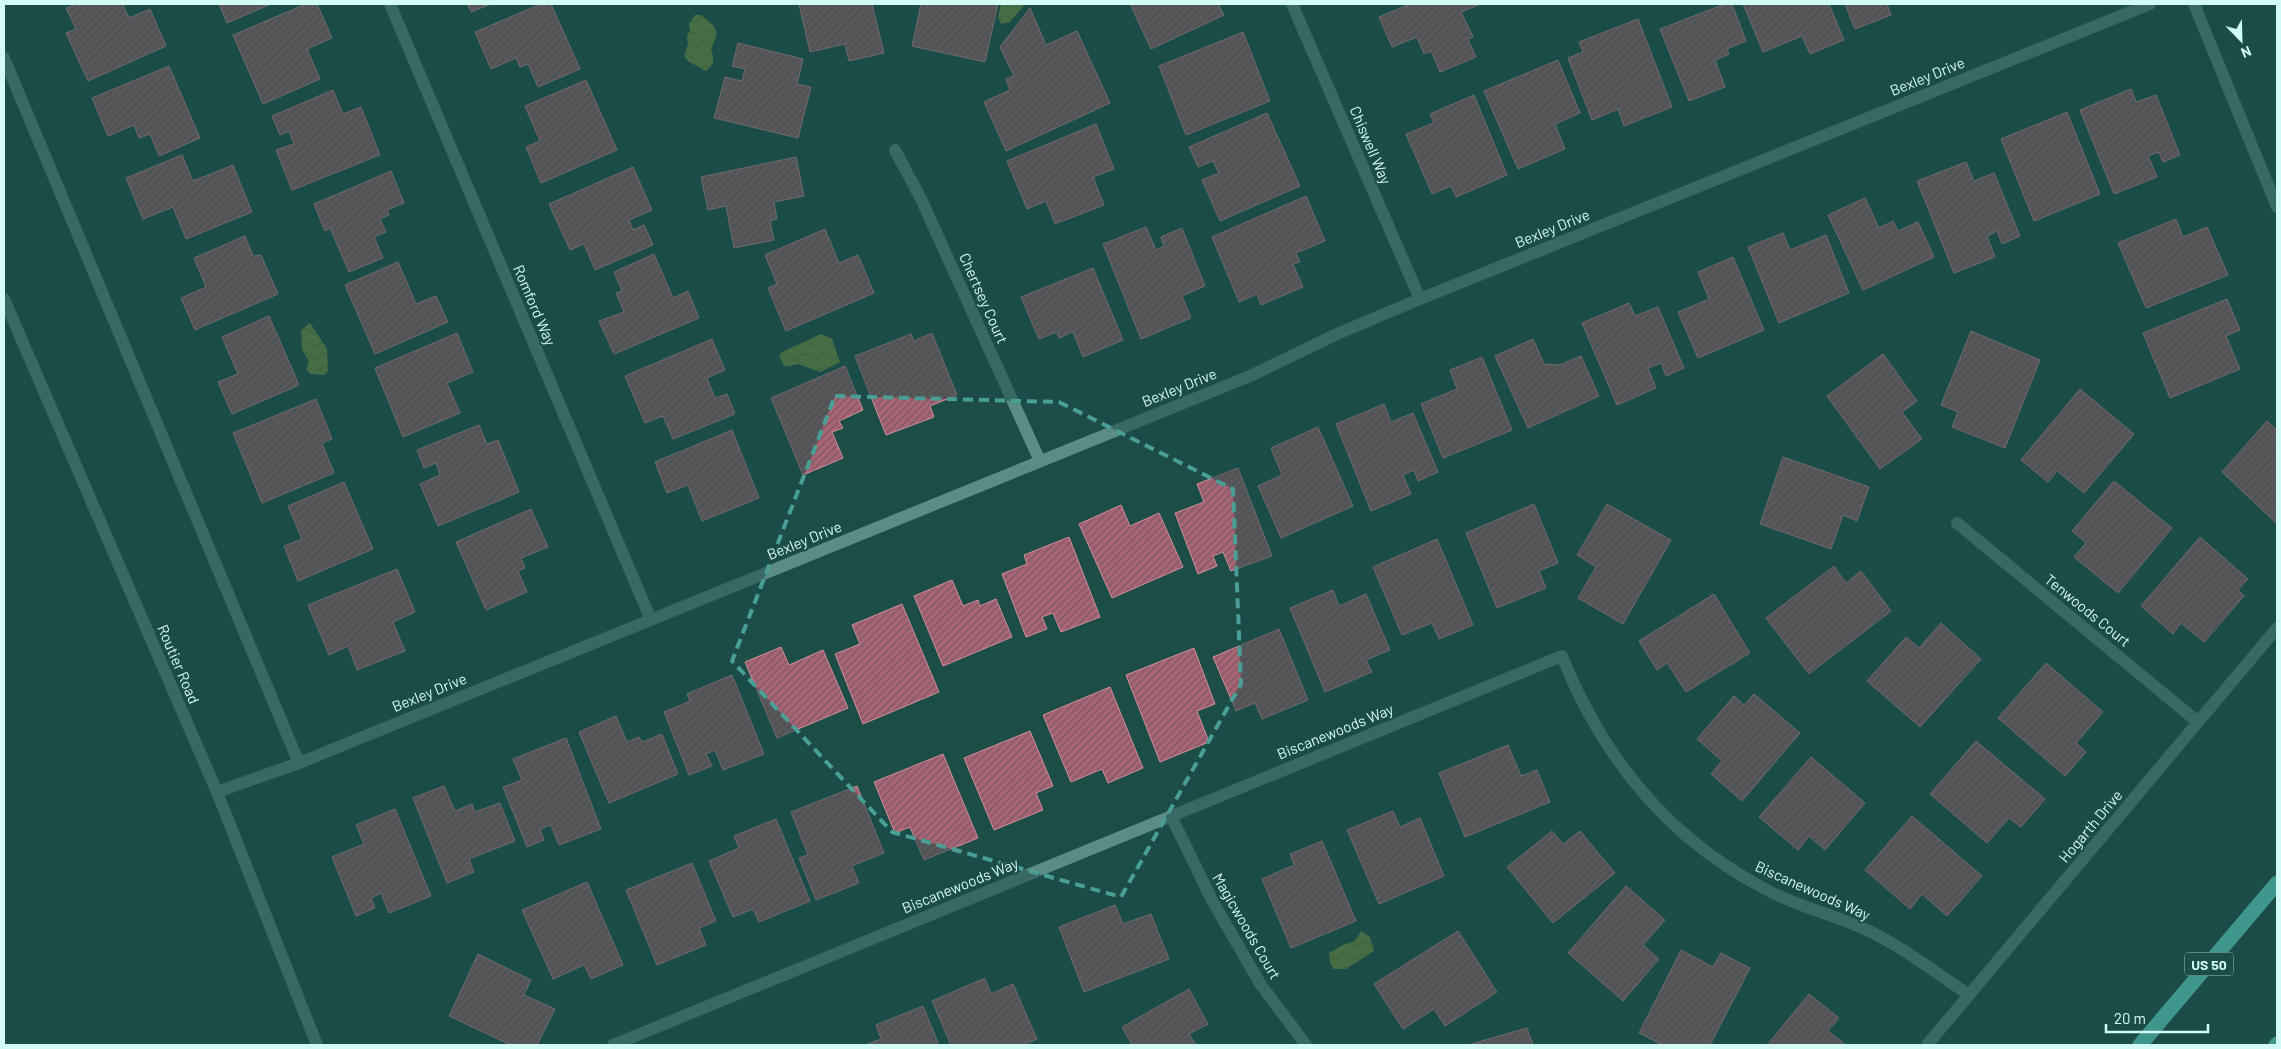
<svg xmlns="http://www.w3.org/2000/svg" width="2281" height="1049" font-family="Barlow,sans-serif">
<defs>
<pattern id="water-waves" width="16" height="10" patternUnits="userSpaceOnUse" patternTransform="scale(1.25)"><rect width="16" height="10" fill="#7b963e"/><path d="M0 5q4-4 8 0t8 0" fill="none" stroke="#667c42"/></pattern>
<pattern id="building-hatch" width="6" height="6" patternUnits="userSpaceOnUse" patternTransform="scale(1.25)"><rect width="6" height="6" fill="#a76474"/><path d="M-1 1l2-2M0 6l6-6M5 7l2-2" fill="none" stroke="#785961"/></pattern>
</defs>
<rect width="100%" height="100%" fill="#1c4d47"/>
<path fill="url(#water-waves)" d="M1001,4H1025L1010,22L1001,24L998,17Z
M695,15H701L714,26L717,34L711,50C715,60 714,64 706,71L688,61L684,56L688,44L687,36L690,31L689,24Z
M310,323L327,349L328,371L324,375L310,374L306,368L309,362L302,349L301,330Z
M821,334L832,339L840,362L820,372L798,364L785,367L779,356L782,352Z
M1361,931L1370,937L1374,951L1346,969H1334L1330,963L1329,953L1345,944L1355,941Z"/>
<path fill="url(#building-hatch)" stroke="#d48d9d" d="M77,4H127L123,5L129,18L150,9L166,46L88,81L66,33L76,29L66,8Z
M219,4H271L227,23Z
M306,4H317L332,38L307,49L320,79L263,104L233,35Z
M467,4H491L471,12Z
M541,4H551L580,69L538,87L528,64L520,67L516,58L491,69L475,32Z
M799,4H872L884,53L849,61L845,44L810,52Z
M921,4H998L985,62L912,46Z
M1130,4H1218L1224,15L1151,49Z
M1410,4H1481L1461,12L1473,37L1468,39L1476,57L1440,72L1431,51L1424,54L1417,37L1392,47L1379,17Z
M1725,4H1732L1746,41L1727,49L1729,54L1715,60L1725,87L1689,101L1660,29Z
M1743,4H1829L1844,40L1810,54L1802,36L1763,52Z
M1845,4H1887L1891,15L1855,29Z
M1030,8L1046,45L1077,31L1110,103L1006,151L984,102L1010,90L1006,79L1014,76L1000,47Z
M1638,19L1672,107L1624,126L1618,109L1592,120L1568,58L1583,52L1579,42Z
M1243,32L1270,101L1186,135L1159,66Z
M738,43L803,59L797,84L811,87L798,138L714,118L725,77L742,81L745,69L732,66Z
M1558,60L1580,113L1555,124L1565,149L1518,169L1484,91Z
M169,66L200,138L159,156L150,134L139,138L134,125L108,136L92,98Z
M586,80L617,150L541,183L526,147L540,141L525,106Z
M2131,89L2136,102L2156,95L2180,155L2163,162L2159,152L2148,156L2157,177L2114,194L2080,110Z
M333,90L343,114L361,107L380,155L292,190L276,150L294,144L289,131L280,135L272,116Z
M1474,95L1507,175L1456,197L1451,186L1432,194L1406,134L1434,123L1430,114Z
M2067,112L2100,194L2034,221L2001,139Z
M1267,113L1300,186L1220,221L1202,180L1219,173L1213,161L1198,167L1189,147Z
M1096,124L1114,169L1093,177L1104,205L1055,224L1046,201L1027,209L1007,161Z
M182,155L193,181L233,165L252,212L186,239L173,207L143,219L126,178Z
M796,157L804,196L774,202L777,219L770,221L774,240L734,248L726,206L708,210L701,177Z
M1966,162L1974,181L1994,173L2020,236L2002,244L1997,231L1987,236L1995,257L1954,273L1917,181Z
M633,167L652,210L629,220L633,230L644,225L653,245L595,270L584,244L570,250L549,204Z
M391,171L404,203L387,210L389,215L380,219L386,232L374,237L383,258L349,272L330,228L325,231L314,204Z
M1306,196L1325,241L1296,253L1300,262L1293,264L1303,287L1261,305L1257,294L1239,302L1212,237Z
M1865,198L1879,228L1893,221L1898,231L1918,222L1934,257L1863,290L1828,215Z
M2176,219L2183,237L2207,227L2228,275L2146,308L2118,243Z
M1146,227L1156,250L1164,246L1161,237L1182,228L1205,286L1182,296L1191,318L1141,339L1103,244Z
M825,229L839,263L858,255L874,293L786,331L768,288L777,284L765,255Z
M1783,233L1790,250L1826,235L1849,293L1779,323L1748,247Z
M245,236L253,256L261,255L278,294L195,330L181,298L206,287L194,258Z
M654,254L673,298L688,291L699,318L614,354L599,321L624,312L616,293L622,291L614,272Z
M1733,257L1764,330L1698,358L1678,312L1709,299L1698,272Z
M398,262L416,304L436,296L448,322L375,354L345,285Z
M1093,268L1123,340L1083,357L1073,332L1059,338L1057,332L1039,339L1021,297Z
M2227,299L2240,330L2226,336L2240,369L2170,398L2143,333Z
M1629,303L1635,316L1658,307L1684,368L1666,376L1661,363L1648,368L1656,388L1617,405L1582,323Z
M269,316L299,385L232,414L218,382L238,374L222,337Z
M1971,331L2040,360L2005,448L1952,427L1958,412L1941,405Z
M457,333L473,372L447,383L460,413L403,437L375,368Z
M932,333L957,395L930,406L934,417L886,435L855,356L911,334L914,341Z
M712,339L725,370L707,378L715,398L727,394L735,414L673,439L663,416L645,423L625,376Z
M1533,339L1544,364L1560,365L1581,356L1599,396L1528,428L1495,356Z
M1883,354L1917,401L1902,412L1922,439L1880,469L1827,396Z
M1482,357L1512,430L1443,458L1421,404L1457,389L1450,370Z
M845,366L863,410L839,421L843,428L832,432L843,458L803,475L771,398Z
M2080,389L2134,434L2084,493L2057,471L2048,482L2021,460Z
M316,399L332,439L322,443L334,473L262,503L233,433Z
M1384,404L1391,422L1413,413L1438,472L1418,481L1414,470L1403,475L1411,494L1371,511L1336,424Z
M2267,421L2277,430V524L2222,472Z
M479,425L487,444L498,440L519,492L438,526L420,484L440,475L436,463L424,468L417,450Z
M1318,427L1353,506L1281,538L1258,486L1282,475L1271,448Z
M732,430L759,498L702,521L688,485L667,493L655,462Z
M1783,457L1869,487L1857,521L1843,515L1831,549L1760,524Z
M1238,468L1272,556L1231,571L1223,552L1213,556L1217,566L1198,574L1175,513L1204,502L1197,484Z
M2114,481L2172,528L2118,593L2074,557L2086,543L2072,531Z
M344,482L373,549L298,581L284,546L302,539L288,506Z
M1534,504L1558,563L1539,571L1546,588L1497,608L1466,533Z
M1607,504L1671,540L1623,624L1578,598L1596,567L1577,555Z
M1121,505L1130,526L1159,513L1183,567L1112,598L1079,524Z
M531,509L548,547L521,558L525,568L518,571L527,592L486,610L456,542Z
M1069,537L1100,617L1061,632L1053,613L1042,617L1047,629L1026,637L1002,574L1027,564L1024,555Z
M2200,537L2248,579L2238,590L2244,596L2204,642L2181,623L2173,634L2141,606Z
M1437,539L1473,625L1439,639L1432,623L1402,635L1373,567Z
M1834,566L1846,583L1861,571L1891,611L1809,674L1766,618Z
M397,569L415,612L393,622L405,651L357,670L348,646L329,655L308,605Z
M952,580L963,606L978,600L980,606L996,599L1012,637L943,666L914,596Z
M1333,590L1339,606L1366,594L1390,650L1366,660L1372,672L1325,692L1290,608Z
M1714,594L1750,653L1686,692L1667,663L1657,670L1639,641Z
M902,604L939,692L863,724L835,654L860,644L852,625Z
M1941,623L1981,659L1920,727L1867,681L1906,637L1919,648Z
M1279,629L1308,700L1262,719L1255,703L1236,711L1213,657Z
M781,647L789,665L823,650L848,708L777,738L745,662Z
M1194,648L1215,704L1197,711L1209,742L1160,762L1126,675Z
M2046,663L2103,712L2076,743L2086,752L2065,776L1998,718Z
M732,675L764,754L723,770L715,750L706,754L712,766L689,775L664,712L690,701L687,694Z
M1110,687L1143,768L1108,783L1102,769L1071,782L1043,715Z
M1754,694L1800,733L1742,801L1711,774L1722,761L1697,739L1734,696L1744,705Z
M616,716L627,742L639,737L642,742L662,734L678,774L609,803L579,732Z
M1030,731L1053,786L1036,793L1043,810L994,830L964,758Z
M566,738L601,829L559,845L551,825L540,829L544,840L527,847L503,787L522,780L513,759Z
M1976,741L2045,799L2021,827L2009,818L1987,843L1930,794Z
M1508,745L1521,776L1537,770L1550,802L1465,837L1439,773Z
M943,754L978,838L924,860L910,827L895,833L874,782Z
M1811,757L1865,803L1825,850L1809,836L1798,850L1759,817Z
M444,786L455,811L472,804L475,812L500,803L515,841L469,859L474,872L447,883L413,798Z
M857,786L884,853L852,866L859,883L816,900L799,858L808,855L791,812Z
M395,809L431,896L389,913L381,893L371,898L375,908L356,916L332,857L364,844L356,825Z
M1393,811L1400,827L1420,818L1444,876L1379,904L1347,830Z
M1912,816L1982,876L1947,916L1922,894L1910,909L1865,870Z
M776,819L810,901L759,922L753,909L733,917L709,861L739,848L734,836Z
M1552,831L1563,844L1580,831L1615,873L1553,923L1507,867Z
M1322,841L1356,921L1291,948L1262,879L1294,865L1290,854Z
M692,863L716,921L699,928L706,945L657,965L626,890Z
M587,882L623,965L591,979L584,965L553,979L522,910Z
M1626,886L1665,920L1643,945L1659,959L1623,1001L1568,953Z
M1115,905L1123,924L1151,914L1169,959L1084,992L1059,927Z
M1458,931L1497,992L1445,1026L1434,1009L1403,1029L1374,984Z
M1681,950L1713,967L1721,953L1750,968L1710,1045H1663L1639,1033Z
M478,954L531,980L524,995L555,1009L537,1045H511L449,1016Z
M985,978L991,994L1013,984L1037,1039L1023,1045H951L932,1001Z
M1189,989L1208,1024L1189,1034L1196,1045H1132L1122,1027Z
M1809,994L1839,1018L1828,1031L1846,1045H1767Z
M923,1006L939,1045H866L881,1039L876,1025Z
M1527,1028L1533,1045H1468Z"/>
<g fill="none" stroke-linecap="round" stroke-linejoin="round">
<path stroke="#5c8d85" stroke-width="12" d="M390,4L651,620
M1292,4L1420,299
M2194,4L2277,207
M4,58L299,763
M895,150L921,199L1040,461
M4,299L217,792L317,1045
M1957,523L2198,722
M217,792L299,763L1250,376L1337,334L1420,299L2150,4
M1171,816L1213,902L1261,985L1306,1045
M613,1045L1562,656C1603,759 1669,840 1769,891C1804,909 1843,917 1877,935C1910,952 1939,975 1969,995
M1927,1045L2277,628"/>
<path stroke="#6cf0df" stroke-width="15" d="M2140,1045L2277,883
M2276,1045L2277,1044"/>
</g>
<path d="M0 0H2281V1049H0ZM835,396L1059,402L1233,489L1241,684L1121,897L892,832L732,661Z" fill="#1c4d47" fill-opacity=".55" fill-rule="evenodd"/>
<path fill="none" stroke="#499e96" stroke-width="4" stroke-dasharray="10 6" stroke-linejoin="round" d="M835,396L1059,402L1233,489L1241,684L1121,897L892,832L732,661Z"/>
<g text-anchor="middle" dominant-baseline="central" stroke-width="4" stroke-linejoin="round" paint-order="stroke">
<rect fill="#1c4d47" stroke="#9bc7c0" stroke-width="1" x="2185" y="952.5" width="48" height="23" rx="4"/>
<g font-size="14" font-weight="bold" fill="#d1fbf4">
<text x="2209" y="964">US 50</text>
</g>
<g font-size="15" fill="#d1fbf4" stroke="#1c4d47">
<text transform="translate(1927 76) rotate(-22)">Bexley Drive</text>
<text transform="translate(1371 145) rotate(67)">Chiswell Way</text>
<text transform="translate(1552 228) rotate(-22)">Bexley Drive</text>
<text transform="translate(984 298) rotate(66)">Chertsey Court</text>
<text transform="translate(535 305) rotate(67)">Romford Way</text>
<text transform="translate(1179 387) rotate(-22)">Bexley Drive</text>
<text transform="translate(804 540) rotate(-22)">Bexley Drive</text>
<text transform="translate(2088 610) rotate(39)">Tenwoods Court</text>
<text transform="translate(179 664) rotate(67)">Routier Road</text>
<text transform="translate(429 692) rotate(-22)">Bexley Drive</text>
<text transform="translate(1335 731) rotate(-22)">Biscanewoods Way</text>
<text transform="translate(2090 826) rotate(-50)">Hogarth Drive</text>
<text transform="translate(960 885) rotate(-22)">Biscanewoods Way</text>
<text transform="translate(1813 890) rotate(24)">Biscanewoods Way</text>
<text transform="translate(1247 926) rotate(60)">Magicwoods Court</text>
</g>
</g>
<rect width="2281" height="1049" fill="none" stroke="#d1fbf4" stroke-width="10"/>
<g transform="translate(2241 40) rotate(157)" stroke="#1c4d47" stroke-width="4" paint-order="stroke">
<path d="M0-4L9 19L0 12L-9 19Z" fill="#d1fbf4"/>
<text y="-8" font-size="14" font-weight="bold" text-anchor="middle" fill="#d1fbf4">N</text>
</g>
<path d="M2106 1024v8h102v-8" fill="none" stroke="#d1fbf4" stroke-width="2.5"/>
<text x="2114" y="1024" font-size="15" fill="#d1fbf4" stroke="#1c4d47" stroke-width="4" paint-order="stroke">20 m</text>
</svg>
